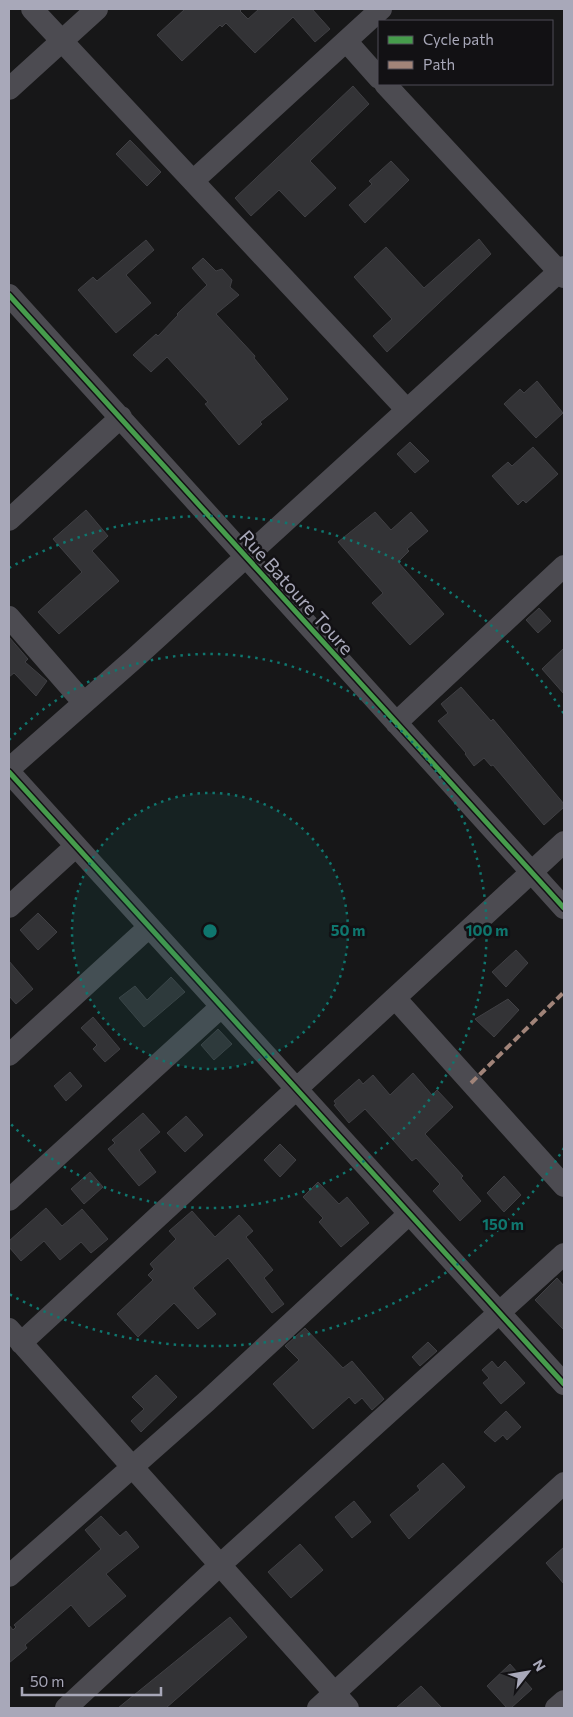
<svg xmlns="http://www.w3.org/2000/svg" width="573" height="1717" font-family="Commissioner,sans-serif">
<rect width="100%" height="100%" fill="#171718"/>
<path fill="#333336" stroke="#404044" d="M185,9H242L240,11L248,19L259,9H312L330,29L315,42L293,17L255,53L226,23L222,27L220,25L182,61L157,35Z
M353,86L369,104L310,161L336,188L305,217L279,190L251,216L235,198Z
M130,140L161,172L147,186L116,154Z
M391,161L409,180L365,223L349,205L372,184L369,181Z
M479,239L491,254L387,352L373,336L392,319L354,277L386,247L424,288Z
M146,240L154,250L126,275L151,303L116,333L78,290L93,277L97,281Z
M203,258L216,271L222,269L232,280L230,287L239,295L216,314L255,356L254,358L288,399L260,422L262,424L239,445L205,404L208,402L167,357L151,372L133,355L156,334L158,336L178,315L177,314L207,285L192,268Z
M537,381L563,413L536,438L504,404L520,389L524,393Z
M410,442L429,461L415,473L397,454Z
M533,447L558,474L526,503L523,500L518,505L492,476L508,462L512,466Z
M86,510L108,536L92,551L119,581L59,634L38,612L82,572L53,539Z
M375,512L391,530L411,512L428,531L407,549L409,551L398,562L444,614L410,645L372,603L383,593L338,542Z
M539,608L551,621L538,633L526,620Z
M9,637L28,659L25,662L47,681L36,696L14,673L9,677Z
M564,648V694L542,669Z
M461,687L491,721L493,719L564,804V807L544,825L493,765L491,766L484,758L474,766L465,754L466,753L438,721L448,713L441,704Z
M38,913L57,932L38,950L20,930Z
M516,950L528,963L506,987L492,972Z
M9,961L33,989L16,1004L9,996Z
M171,977L185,992L144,1027L119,998L135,986L147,1000Z
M508,999L519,1010L494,1037L475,1019Z
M93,1017L120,1049L105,1062L93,1049L97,1045L81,1028Z
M218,1029L232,1044L214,1060L201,1045Z
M70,1072L82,1086L66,1101L54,1086Z
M413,1073L432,1095L437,1090L453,1107L425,1134L463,1176L461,1178L481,1201L460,1221L433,1191L440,1184L416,1158L412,1161L365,1109L349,1123L334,1105L336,1104L334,1101L359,1079L363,1084L373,1075L390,1095Z
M143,1113L160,1132L139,1150L156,1172L139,1186L108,1149L115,1143L112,1140Z
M186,1116L203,1135L185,1152L167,1133Z
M280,1144L296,1160L280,1177L264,1160Z
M90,1172L103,1187L84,1204L71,1189Z
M504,1176L521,1195L504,1212L487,1193Z
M318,1182L339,1204L347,1197L369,1223L341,1247L319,1222L323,1218L303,1197Z
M46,1208L62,1226L82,1209L108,1239L91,1253L81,1242L60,1260L44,1241L21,1261L9,1247V1241Z
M192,1211L215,1237L239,1215L253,1231L246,1237L273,1270L264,1278L284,1304L272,1313L228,1258L193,1288L216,1314L198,1329L174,1303L138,1337L117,1314L153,1280L148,1275L154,1269L150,1264L176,1239L169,1231Z
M557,1278L564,1286V1330L535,1300Z
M305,1328L343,1368L352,1361L384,1399L372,1410L362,1398L355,1404L349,1397L313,1429L273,1384L299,1360L285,1346Z
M428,1342L437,1351L420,1366L412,1357Z
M492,1361L498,1368L505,1361L525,1383L501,1404L483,1383L489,1378L482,1370Z
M156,1375L177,1397L141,1432L131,1421L144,1409L132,1397Z
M506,1411L521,1427L507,1440L503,1435L495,1442L484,1432Z
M443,1463L465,1487L409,1539L390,1515L420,1490L417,1486Z
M354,1501L371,1522L352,1538L335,1517Z
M101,1516L120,1536L126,1531L139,1547L106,1574L126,1596L89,1627L71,1605L25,1645L27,1648L9,1663V1625L13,1630L16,1627L14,1625L101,1549L85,1530Z
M300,1544L323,1570L291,1598L268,1572Z
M564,1547V1584L546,1563Z
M230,1617L247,1637L166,1708H118Z
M510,1664L532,1689L511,1708H507L487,1686Z
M421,1686L442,1708H396Z"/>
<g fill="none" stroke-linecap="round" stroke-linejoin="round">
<path stroke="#4c4b51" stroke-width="22" d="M32,9L407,410
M347,42L379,78
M385,84L564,277
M9,89L97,9
M193,181L381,9
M9,295L564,908
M9,520L121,417
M9,617L84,703
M396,723L564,566
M9,769L135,658L564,267
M9,772L564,1384
M9,907L76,846
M395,998L564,1186
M9,1055L149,927
M9,1200L221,1007
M9,1329L348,1708
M21,1343L564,842
M9,1576L207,1401L409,1214
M66,1708L220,1565L564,1254
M318,1708L564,1483
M556,1708L564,1701"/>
<path stroke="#a18479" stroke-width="4" stroke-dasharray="8 4" stroke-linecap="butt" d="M471,1083L564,992"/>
<g stroke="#121114" stroke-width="8">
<path id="cycleway" d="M9,295L564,908
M9,772L564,1384"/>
</g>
<use href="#cycleway" stroke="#469c4c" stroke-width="5"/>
</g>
<circle cx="210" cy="931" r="138" fill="#0f766e" fill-opacity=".12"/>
<g fill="none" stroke="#0f766e" stroke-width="2.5" stroke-dasharray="2.5 5">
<circle cx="210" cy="931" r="138"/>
<path d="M9 740A277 277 0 1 1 9 1122"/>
<path d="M564 1148A415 415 0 0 1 9 1294M9 568A415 415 0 0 1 564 714"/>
</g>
<g text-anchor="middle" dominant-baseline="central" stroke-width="5" stroke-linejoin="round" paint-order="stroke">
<g font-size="19" fill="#a8a8b9" stroke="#121114">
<text transform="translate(297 592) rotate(48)">Rue Batoure Toure</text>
</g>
</g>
<circle cx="210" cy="931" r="8" fill="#0f766e" stroke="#121114" stroke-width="2.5"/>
<g font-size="15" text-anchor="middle" font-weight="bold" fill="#0f766e" stroke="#121114" stroke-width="5" stroke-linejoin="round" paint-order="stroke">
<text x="348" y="936">50 m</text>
<text x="487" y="936">100 m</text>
<text x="503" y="1230">150 m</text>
</g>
<rect width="573" height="1717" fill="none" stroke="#a8a8b9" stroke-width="20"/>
<rect x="378" y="20" width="175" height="65" fill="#121114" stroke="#4e4d56"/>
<rect x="388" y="36" width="25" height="8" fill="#469c4c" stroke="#4e4d56"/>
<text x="423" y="45" font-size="15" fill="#a8a8b9">Cycle path</text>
<rect x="388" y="61" width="25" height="8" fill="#a18479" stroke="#4e4d56"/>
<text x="423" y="70" font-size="15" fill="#a8a8b9">Path</text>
<g transform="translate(528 1672) rotate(59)" stroke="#121114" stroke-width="4" paint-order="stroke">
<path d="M0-4L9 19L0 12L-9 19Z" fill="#a8a8b9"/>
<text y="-8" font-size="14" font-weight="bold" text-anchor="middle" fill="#a8a8b9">N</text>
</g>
<path d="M22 1687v8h139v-8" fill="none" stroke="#a8a8b9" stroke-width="2.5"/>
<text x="30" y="1687" font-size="15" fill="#a8a8b9" stroke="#121114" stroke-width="4" paint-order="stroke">50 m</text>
</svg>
